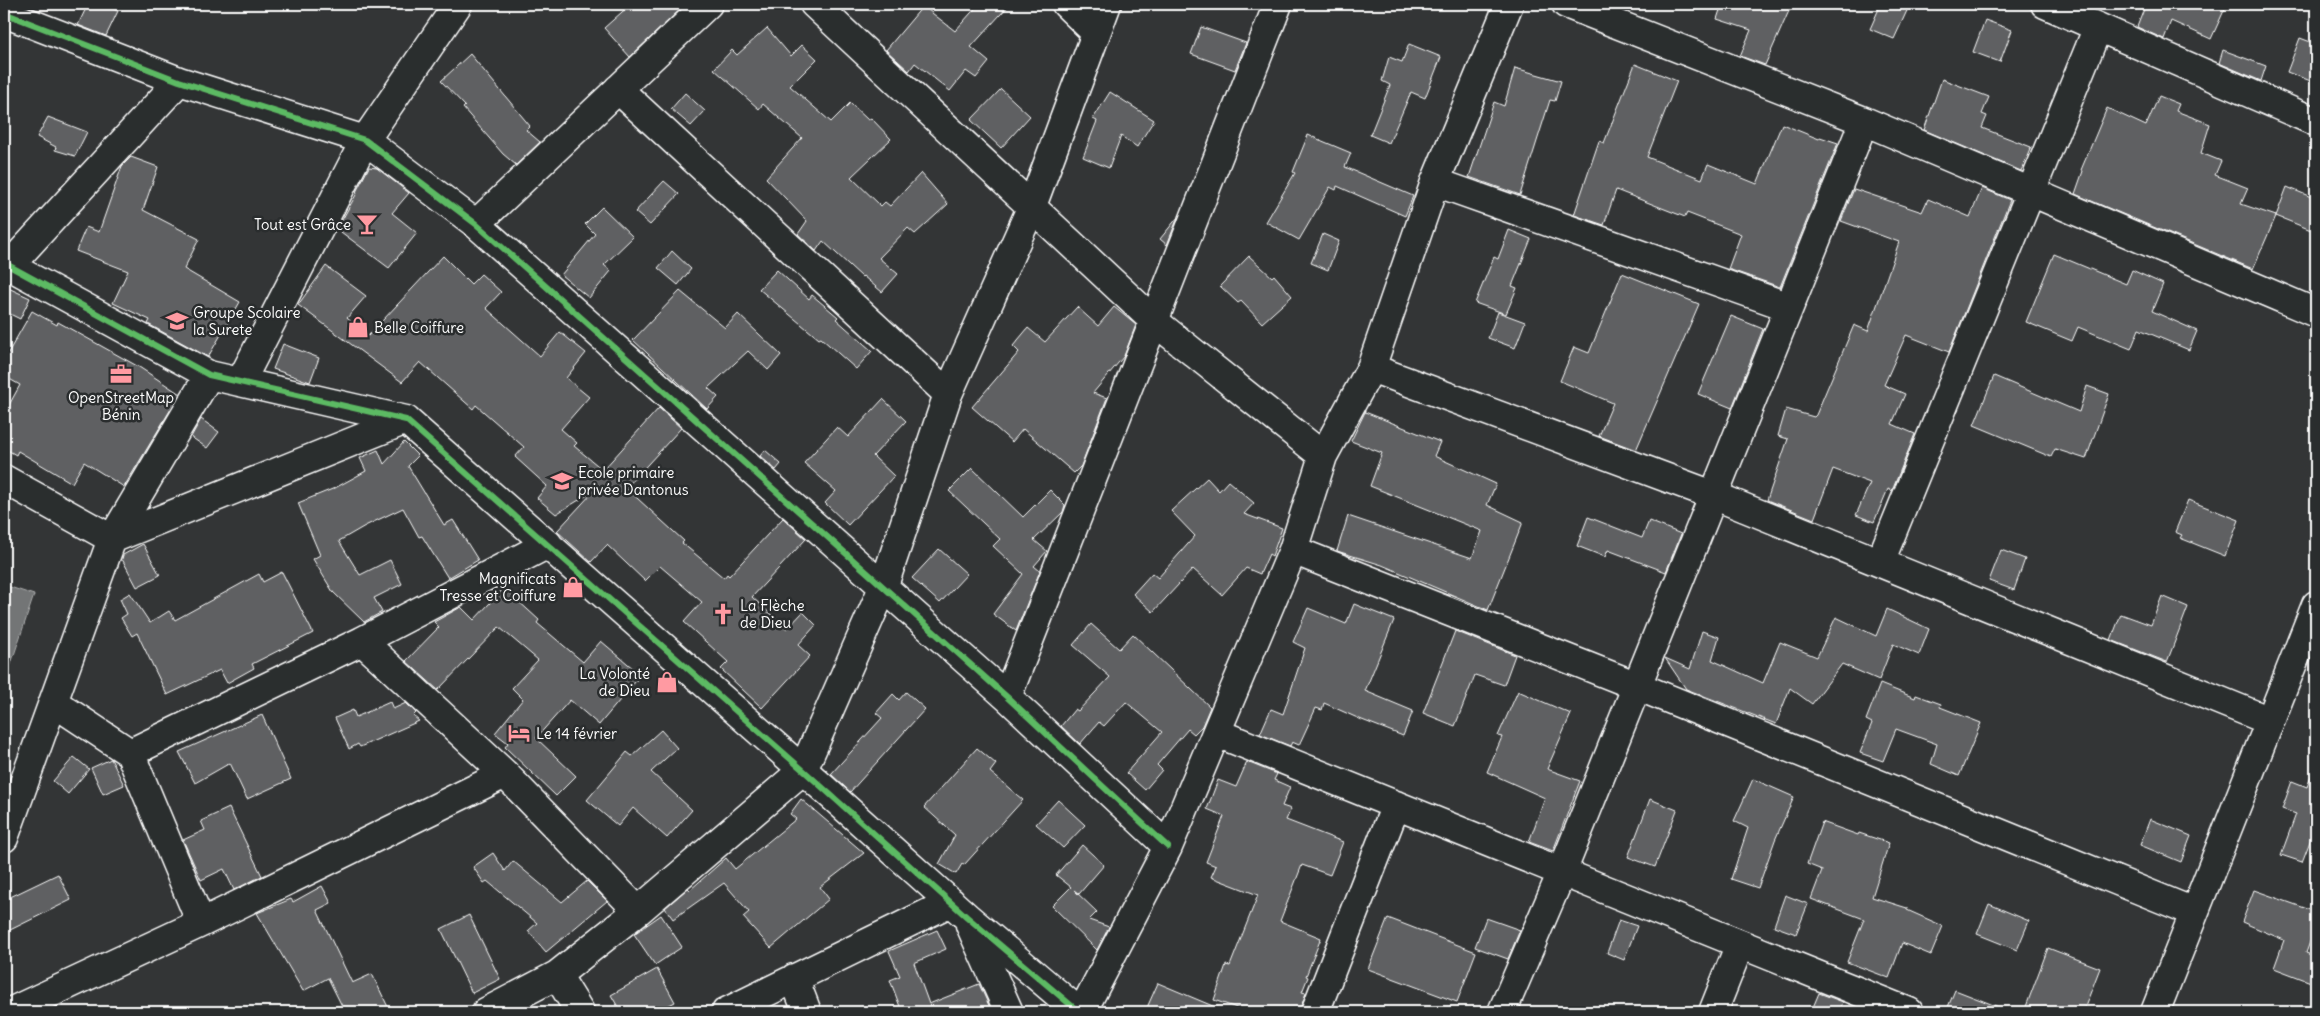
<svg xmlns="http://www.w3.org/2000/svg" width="2320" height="1016" font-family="Delius,sans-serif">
<rect width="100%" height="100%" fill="#333536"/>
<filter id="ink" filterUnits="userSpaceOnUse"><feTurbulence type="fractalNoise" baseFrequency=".02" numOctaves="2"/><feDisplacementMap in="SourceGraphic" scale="10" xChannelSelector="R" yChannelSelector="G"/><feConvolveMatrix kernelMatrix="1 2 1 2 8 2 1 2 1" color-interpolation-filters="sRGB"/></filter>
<g filter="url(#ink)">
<path fill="#737576" stroke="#abacad" d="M4,585L34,595L4,685Z"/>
<path fill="#5f6162" stroke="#fff" d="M88,4H102L118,11L106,36L78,25Z
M631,4H686L630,57L604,28Z
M979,4H1010L971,47L989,62L976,78L966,71L950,91L915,63L909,71L886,50L923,6L955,31Z
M1722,4H1792L1765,65L1740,56L1751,30L1717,19Z
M1881,4H1910L1894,39L1870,29Z
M2132,4H2227L2211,39L2171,21L2164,39L2137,27L2144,9Z
M1985,20L2012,30L2000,62L1973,52Z
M1201,27L1246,43L1235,70L1191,54Z
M767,28L791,56L802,45L817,59L790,86L831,122L850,103L868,120L871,118L891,139L851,177L881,206L885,202L890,206L921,173L948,204L915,234L908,228L879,258L898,274L882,292L863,276L862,277L823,241L816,251L798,234L807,221L766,178L802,138L763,104L759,109L714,69L732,50L737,55Z
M2300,38L2316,44V83L2287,72Z
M1409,44L1441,57L1425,98L1411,92L1389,143L1370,135L1390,85L1382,81L1389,57L1402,62Z
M2223,50L2266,66L2261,81L2219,63Z
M470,54L530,126L526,130L540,142L516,165L503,154L463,108L465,106L441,81Z
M1635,64L1677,81L1647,157L1702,179L1708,164L1757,184L1782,124L1819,139L1820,137L1838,143L1780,287L1728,269L1741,234L1687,213L1685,217L1616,190L1604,225L1574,215L1599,141L1604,143Z
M1515,68L1561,81L1555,101L1550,100L1520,195L1469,177L1494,102L1504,106Z
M1942,79L1989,97L1982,114L1987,116L1982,128L2031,147L2021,171L1924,130Z
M1001,89L1030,116L1001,148L971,120Z
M1110,92L1154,120L1137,147L1121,136L1109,168L1083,157L1097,121L1093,119Z
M685,93L705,111L691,126L671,109Z
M2159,96L2179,104L2176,111L2210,124L2201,153L2221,161L2215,175L2248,188L2241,204L2276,216L2287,187L2316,199V232L2276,216L2253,269L2075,194L2083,171L2081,170L2107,108L2146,126Z
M48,117L87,132L75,156L55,150L56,147L37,137Z
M1308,135L1351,153L1345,167L1413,196L1405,216L1337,186L1336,190L1330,187L1299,240L1266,222L1295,173L1293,172Z
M131,157L158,167L143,210L199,239L184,269L240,302L208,357L148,324L150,320L113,303L128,271L76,251L86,227L99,232L122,166Z
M369,167L377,168L409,193L392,213L417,233L389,268L337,229L357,193L356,192Z
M664,181L679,194L650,225L635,212Z
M1982,188L2010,200L1949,352L1906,335L1884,385L1905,394L1892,424L1915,434L1892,491L1888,489L1874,522L1856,515L1870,483L1833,469L1814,519L1767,500L1788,439L1778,436L1786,409L1814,417L1816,415L1854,325L1868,331L1899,242L1841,221L1854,189L1922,212L1928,199L1970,217Z
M602,207L633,237L604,265L611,271L589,298L561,275L595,234L585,224Z
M1178,217L1167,245L1160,239Z
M1509,230L1531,239L1512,286L1517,288L1506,314L1475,303L1494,257L1498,259Z
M1323,234L1339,241L1328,270L1311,263Z
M672,251L691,269L678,285L658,268Z
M2054,254L2126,284L2132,270L2163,284L2152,311L2197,331L2189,350L2139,329L2131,349L2078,327L2072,341L2026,322Z
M443,256L471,284L481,274L501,292L486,308L540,356L560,332L586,353L566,378L589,397L561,429L577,443L574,446L603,470L659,408L681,428L626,488L684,541L682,543L724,578L727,574L729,576L783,518L806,539L752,597L787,629L803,612L816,625L798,645L810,656L762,708L721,669L728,662L684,622L702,602L660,566L645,581L607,545L591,562L557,531L594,491L556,514L537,498L547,486L515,457L524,447L476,405L473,409L420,362L402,382L298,305L326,266L366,296L347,318L368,336Z
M1249,256L1272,277L1274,275L1292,296L1262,323L1241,301L1238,303L1220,286Z
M777,270L809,299L812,295L838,317L836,319L872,351L856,369L821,338L819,339L759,289Z
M1622,273L1699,304L1636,450L1599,436L1613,403L1560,381L1574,347L1589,353Z
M4,286L30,298L20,319L4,311Z
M680,291L725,328L738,314L781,355L768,370L748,351L708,388L718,397L707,409L633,340Z
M1077,307L1098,326L1114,307L1136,325L1124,356L1093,393L1107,398L1081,466L1074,473L1023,429L1012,442L972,407L1019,352L1013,346L1028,328L1045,342Z
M32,311L57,325L58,322L139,367L180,394L124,487L84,462L72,483L18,451L16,455L4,448V414L20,385L4,376V360Z
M1498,312L1525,322L1515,348L1488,338Z
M1731,316L1763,329L1732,408L1698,394Z
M283,344L319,358L310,382L273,369Z
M1994,376L2079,412L2087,386L2109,394L2086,459L2055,449L2051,457L1974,425Z
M883,399L906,421L873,456L894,476L848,525L825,503L836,491L804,463L837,427L848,437Z
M1365,412L1440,442L1434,456L1496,484L1487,505L1523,522L1488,610L1382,565L1337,551L1348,516L1472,558L1482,531L1370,486L1382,453L1351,441Z
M201,419L219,432L207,448L191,437Z
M404,442L418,456L408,466L444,525L453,520L478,560L448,578L422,536L419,537L403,508L365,526L339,541L360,575L390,560L402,584L374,598L382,612L364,622L333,592L313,559L320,555L298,503L335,488L366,471L360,458L378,450L384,464Z
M765,450L781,464L776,470L760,456Z
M972,468L1023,517L1050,490L1065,505L1063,512L1034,540L1047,551L1034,566L1040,571L1016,631L993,614L1023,574L993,546L1000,539L949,491Z
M1207,478L1219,491L1228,481L1254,503L1244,514L1282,528L1272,556L1269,554L1260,574L1246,568L1222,595L1193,569L1153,612L1133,594L1152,573L1158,578L1195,536L1171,511Z
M2188,500L2239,520L2225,556L2180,538L2182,535L2175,532Z
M1588,517L1642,538L1649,521L1681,534L1666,572L1608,550L1605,557L1577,546Z
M143,544L160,575L137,587L122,559L123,555Z
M939,549L967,574L940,603L912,578Z
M2001,550L2025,559L2014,590L1989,581Z
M282,572L313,633L252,664L254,668L227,683L220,670L167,695L137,633L132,636L121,618L127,614L120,599L130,593L150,623L169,611L175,620L259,574L263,582Z
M504,588L539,620L537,623L583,662L601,641L641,675L599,725L570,700L536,738L576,776L556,796L505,747L508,743L495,733L523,699L512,688L538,660L499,627L438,690L406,661L439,627L434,622L461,607L474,620Z
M2162,596L2188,607L2167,662L2111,640L2121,614L2151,625Z
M1354,604L1394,620L1365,691L1413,711L1403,736L1362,720L1324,703L1322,710L1316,708L1299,745L1292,742L1290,746L1260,734L1271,709L1283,714L1305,648L1293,642L1308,608L1346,624Z
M1887,609L1929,629L1919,655L1893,644L1879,680L1842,664L1812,704L1790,688L1776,724L1686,689L1665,658L1690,669L1702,631L1719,637L1712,660L1763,683L1780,642L1817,657L1836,617L1876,636Z
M1091,624L1119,649L1133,634L1210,707L1202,726L1194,734L1188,729L1157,765L1162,770L1145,790L1126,773L1162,732L1126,702L1104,726L1099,722L1080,744L1061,726L1075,709L1078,711L1110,677L1073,645Z
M1455,631L1515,655L1504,685L1475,675L1455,726L1423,713Z
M1880,684L1915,698L1916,695L1941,704L1940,707L1981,723L1959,776L1931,764L1937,744L1896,729L1883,761L1860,753L1872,723L1866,720Z
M1518,691L1571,714L1547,769L1580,781L1553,851L1529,842L1545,798L1487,772L1502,737L1498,736Z
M906,692L925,709L850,792L831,774L882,718L876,713L893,694L899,700Z
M390,702L393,709L406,703L416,713L413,716L419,721L360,747L358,744L349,749L335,718L353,710L356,717Z
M262,715L291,779L247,799L230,763L195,783L179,752Z
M661,730L677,748L651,772L692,810L667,838L633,808L618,826L587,800L627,752L632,756Z
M977,748L996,764L990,772L1023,800L964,865L962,864L956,874L939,864L955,835L924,807Z
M74,757L89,769L68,794L53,781Z
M111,759L124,785L103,794L91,768Z
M1247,762L1277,774L1274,780L1290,787L1282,806L1291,809L1286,820L1343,842L1330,875L1302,865L1280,921L1321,938L1306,976L1308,977L1302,992L1306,993L1300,1012H1248L1214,1000L1226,965L1230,966L1258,895L1211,877L1216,866L1206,862L1224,816L1207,809L1218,780L1236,787Z
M2315,766H2316V826L2302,862L2281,855L2296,814L2282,809L2292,781L2307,787Z
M1753,779L1794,797L1775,840L1758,888L1731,879L1748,828L1734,821Z
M801,799L864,853L820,887L829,899L771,948L743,917L749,912L724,883L673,919L665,908L688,888L690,890L726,858L735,869L796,819L790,814Z
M1650,799L1677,810L1655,867L1628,857Z
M1058,800L1085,825L1063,848L1036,824Z
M229,808L262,876L234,890L224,869L201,880L183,840L205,830L201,821Z
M2150,819L2191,836L2181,862L2140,845Z
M1822,822L1858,835L1859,833L1889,843L1872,897L1907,908V910L1943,926L1931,955L1902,943L1889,978L1847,962L1864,919L1811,899L1822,870L1807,864Z
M1082,845L1104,865L1079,894L1074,890L1097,912L1089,920L1109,927L1097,950L1052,906L1071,887L1056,875Z
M493,853L505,871L513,861L562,902L587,881L607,901L546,952L528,931L537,923L487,881L484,883L473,867Z
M58,874L71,900L4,933V900Z
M322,886L331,903L317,910L352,983L372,974L388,1007L377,1012H345L328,978L303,991L257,913L291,899L293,902Z
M2254,890L2316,912V925L2306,953L2316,957V984L2274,968L2284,940L2242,922Z
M1785,895L1808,904L1796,934L1774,926Z
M1989,904L2029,921L2017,950L1977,934Z
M469,915L500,979L472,993L441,929Z
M661,915L682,947L655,965L634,934Z
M1388,918L1476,952L1457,1002L1368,969Z
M1486,918L1520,930L1508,959L1475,947Z
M1619,920L1637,926L1624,960L1607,953Z
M937,930L946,949L914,963L929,1004L979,984L992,1012H902L890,980L900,976L889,951Z
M2048,948L2100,968L2083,1012H2024Z
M657,969L675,1002L656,1012H621L611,995Z
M1158,983L1227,1012H1145Z
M1955,990L2009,1011V1012H1962L1948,1007Z
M1819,993L1843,1002L1839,1012H1811Z"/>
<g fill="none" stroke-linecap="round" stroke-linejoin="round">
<g stroke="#fff" stroke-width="31">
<path id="minor" d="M814,4L1154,321L1323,456
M1066,4L1095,32
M1566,4L1864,121L2316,313
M2045,4L2316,122
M4,13L179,81L365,140L476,224L1007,697L1168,847
M618,89L948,394
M1435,182L1789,307
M476,224L708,4
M4,263L209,375L406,420L803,770L967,917L1079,1012
M9,266L179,81
M1371,368L1713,495L2270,721
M241,381L365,140L458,4
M4,479L112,539
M112,539L406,420
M1293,550L1637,686L2194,912
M1880,562L2098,27
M362,641L505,774L638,911
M1007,697L1278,4
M53,702L130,753L201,923
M1217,733L1909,1012
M130,753L362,641L548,544
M4,838L112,539L209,375
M970,925L1009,1012
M557,975L580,1012
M794,978L807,1012
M10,1012L201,923L505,774
M486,1012L557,975L638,911L803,770L883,588L948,394L1032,206L1107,4
M726,1012L951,902
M1082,1012L1168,847L1293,550L1323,456L1371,368L1435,182L1509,4
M1315,1012L1396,805
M1502,1012L1562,872L1864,121
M1713,1012L1740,944
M2155,1012L2316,605"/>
</g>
<use href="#minor" stroke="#2a2d2e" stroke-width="28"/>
<g stroke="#2a2d2e" stroke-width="9">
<path id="cycleway" d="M4,13L179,81L365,140L476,224L1007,697L1168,847
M4,263L209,375L406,420L803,770L967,917L1079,1012"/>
</g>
<use href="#cycleway" stroke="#5cba63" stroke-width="6"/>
</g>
</g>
<defs>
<g id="bar-bare" transform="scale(1.725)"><path d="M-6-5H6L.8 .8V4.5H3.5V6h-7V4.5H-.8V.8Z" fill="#ff9aa2" stroke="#2a2d2e" stroke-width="2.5" paint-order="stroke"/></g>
<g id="school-bare" transform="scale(1.725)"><path d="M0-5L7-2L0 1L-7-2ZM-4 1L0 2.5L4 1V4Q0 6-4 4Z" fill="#ff9aa2" stroke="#2a2d2e" stroke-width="2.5" paint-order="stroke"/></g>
<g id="shop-bare" transform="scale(1.725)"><path d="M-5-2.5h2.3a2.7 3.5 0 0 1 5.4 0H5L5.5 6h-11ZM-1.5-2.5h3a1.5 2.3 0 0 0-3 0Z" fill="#ff9aa2" stroke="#2a2d2e" stroke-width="2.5" paint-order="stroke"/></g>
<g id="office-bare" transform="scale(1.725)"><path d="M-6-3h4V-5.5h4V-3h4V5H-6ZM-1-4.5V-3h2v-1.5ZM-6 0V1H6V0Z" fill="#ff9aa2" stroke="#2a2d2e" stroke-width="2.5" paint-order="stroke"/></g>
<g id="church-bare" transform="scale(1.725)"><path d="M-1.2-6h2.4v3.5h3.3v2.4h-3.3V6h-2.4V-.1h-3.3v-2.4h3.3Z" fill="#ff9aa2" stroke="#2a2d2e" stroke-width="2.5" paint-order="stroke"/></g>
<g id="hotel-bare" transform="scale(1.725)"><path d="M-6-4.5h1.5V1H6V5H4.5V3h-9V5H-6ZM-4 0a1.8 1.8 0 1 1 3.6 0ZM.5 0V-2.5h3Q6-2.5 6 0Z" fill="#ff9aa2" stroke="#2a2d2e" stroke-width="2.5" paint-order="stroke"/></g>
</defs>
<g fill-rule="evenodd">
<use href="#bar-bare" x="367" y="224"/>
<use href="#school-bare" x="177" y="321"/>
<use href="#shop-bare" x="358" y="327"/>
<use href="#office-bare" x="121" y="374"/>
<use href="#school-bare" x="562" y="481"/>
<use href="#shop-bare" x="573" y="587"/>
<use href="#church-bare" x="723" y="614"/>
<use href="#shop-bare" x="667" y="682"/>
<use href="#hotel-bare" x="519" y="733"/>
</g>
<g text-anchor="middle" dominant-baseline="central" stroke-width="5" stroke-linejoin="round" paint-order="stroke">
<g font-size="15" fill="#fff" stroke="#2a2d2e" text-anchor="start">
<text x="351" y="224" text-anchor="end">Tout est Grâce</text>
<text x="193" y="312">Groupe Scolaire<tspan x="193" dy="17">la Surete</tspan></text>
<text x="374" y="327">Belle Coiffure</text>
<text x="121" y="397" text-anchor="middle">OpenStreetMap<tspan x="121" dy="17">Bénin</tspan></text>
<text x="578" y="472">Ecole primaire<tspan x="578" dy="17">privée Dantonus</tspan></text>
<text x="556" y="578" text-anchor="end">Magnificats<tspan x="556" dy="17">Tresse et Coiffure</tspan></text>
<text x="740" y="605">La Flèche<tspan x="740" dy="17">de Dieu</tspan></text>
<text x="650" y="673" text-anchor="end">La Volonté<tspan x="650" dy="17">de Dieu</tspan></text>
<text x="536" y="733">Le 14 février</text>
</g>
</g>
<rect width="2320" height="1016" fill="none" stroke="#2a2d2e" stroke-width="20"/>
<rect x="10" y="10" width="2300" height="996" fill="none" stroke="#fff" stroke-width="2" filter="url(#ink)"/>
</svg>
